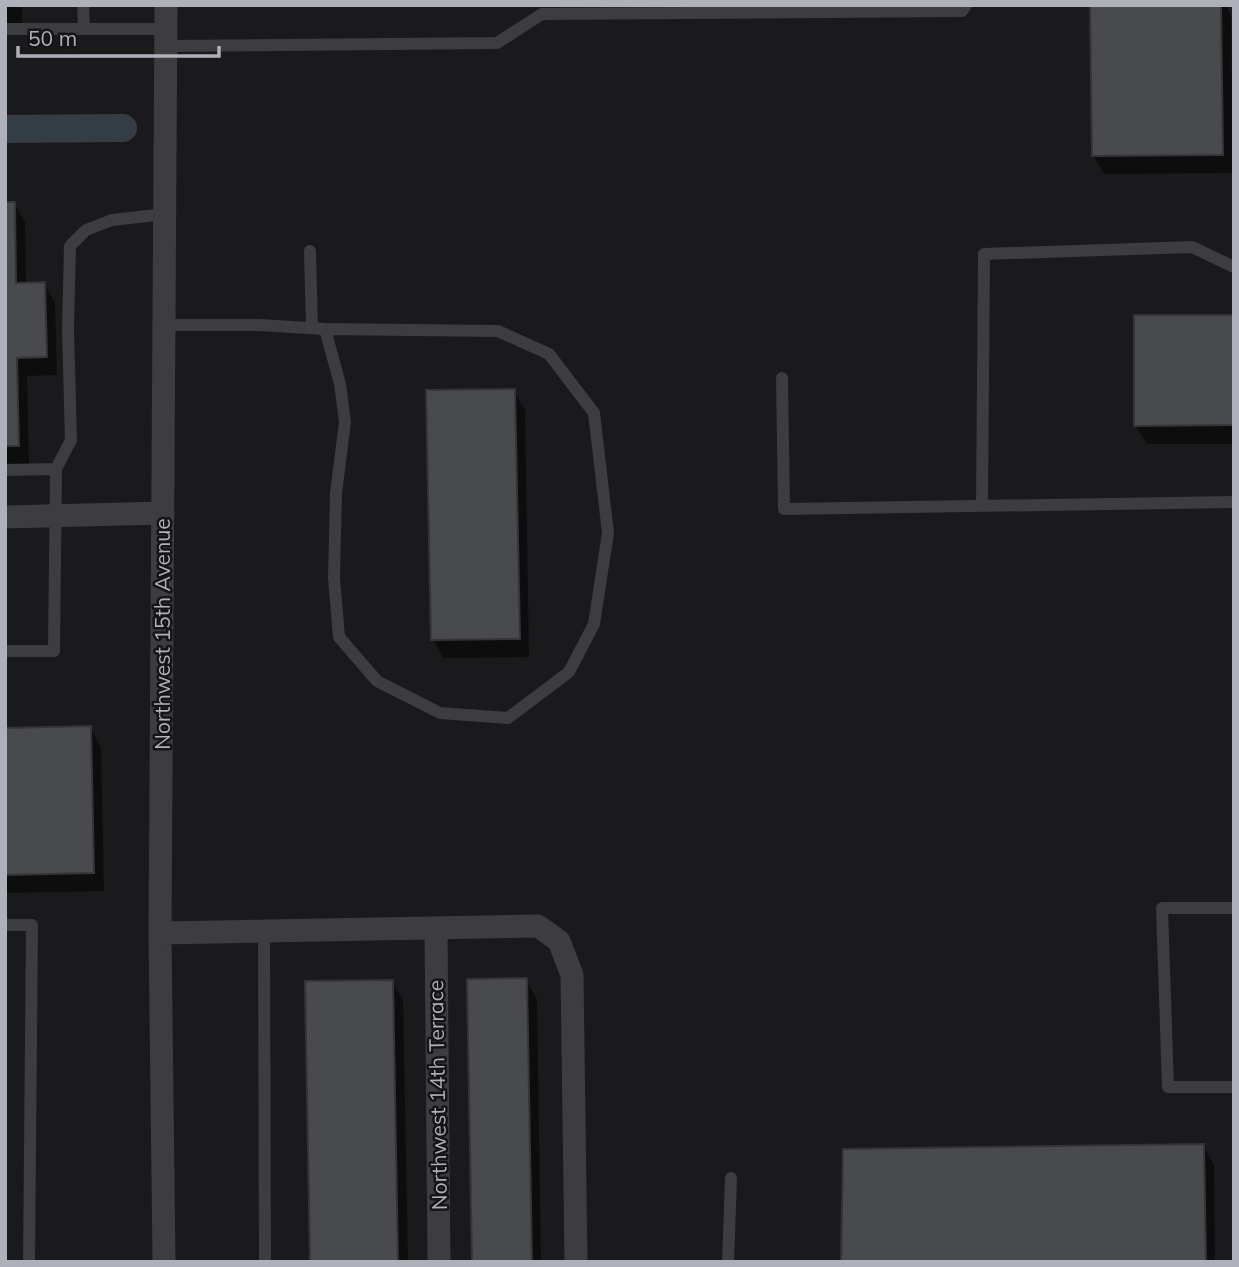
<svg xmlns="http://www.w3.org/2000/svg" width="1239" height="1267" font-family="Mulish,sans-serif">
<rect width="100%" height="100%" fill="#1a1a1c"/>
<path fill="#0007" d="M5,5H22V23H5Z
M1092,5H1226L1231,15L1233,173L1104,174L1093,156Z
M14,203L25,222L26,284H44L55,302L57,375L27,376L29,464H5V204Z
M1234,316V444H1147L1136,426Z
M514,391L525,410L529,657L443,658L433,639Z
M90,728L101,747L104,891L5,893V730Z
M526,980L537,999L541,1262H474Z
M392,982L403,1000L408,1262H312Z
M1203,1146L1214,1165L1215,1262H843Z"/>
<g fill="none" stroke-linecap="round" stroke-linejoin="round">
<path stroke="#353d44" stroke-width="28" d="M5,129L123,128"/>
</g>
<path fill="#494a4e" stroke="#353438" stroke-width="2" d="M1090,5H1221L1223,155L1092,156Z
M5,202H15L16,283L45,282L47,357L17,358L19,446H5Z
M1134,315H1234V425L1134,426Z
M515,389L520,639L431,640L426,390Z
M91,726L94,873L5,875V728Z
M527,978L532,1262H472L467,979Z
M393,980L398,1262H310L305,981Z
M1204,1144L1206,1262H841L843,1149Z"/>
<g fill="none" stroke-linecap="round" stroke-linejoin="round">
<path stroke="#3c3c41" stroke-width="12" d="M83,5L84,29
M5,29H166
M166,46L497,43L542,14L962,11L966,5
M310,251L312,328
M164,325H259L325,329L498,331L549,354L594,413L608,533L594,624L569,672L508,718L440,713L377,681L339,637L334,578L336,493L345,422L340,384L325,329
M782,378L784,509L1234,502
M5,470L56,469L71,440L68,329L70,246L86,230L112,220L165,214
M982,506L984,254L1192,247L1234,267
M5,651H54L56,469
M1234,908H1162L1168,1087H1234
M5,925H32L29,1262
M264,931L265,1262
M728,1262L731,1178"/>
<path stroke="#3c3c41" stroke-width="23" d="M5,517L163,513
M436,928L439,1262
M160,933L538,926L559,941L572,975L576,1262
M164,1262L160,933L166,5"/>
</g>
<g text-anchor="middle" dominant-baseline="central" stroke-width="5" stroke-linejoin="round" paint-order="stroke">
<g font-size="21" fill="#aeb1ba" stroke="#151517">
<text transform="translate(162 634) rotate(-90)">Northwest 15th Avenue</text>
<text transform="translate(437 1095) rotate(-91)">Northwest 14th Terrace</text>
</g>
</g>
<rect width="1239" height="1267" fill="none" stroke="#aeb1ba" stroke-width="14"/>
<path d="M18 46v10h201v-10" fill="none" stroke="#aeb1ba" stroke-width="3.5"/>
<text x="28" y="46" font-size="21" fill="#aeb1ba" stroke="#151517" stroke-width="5" paint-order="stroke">50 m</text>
</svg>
